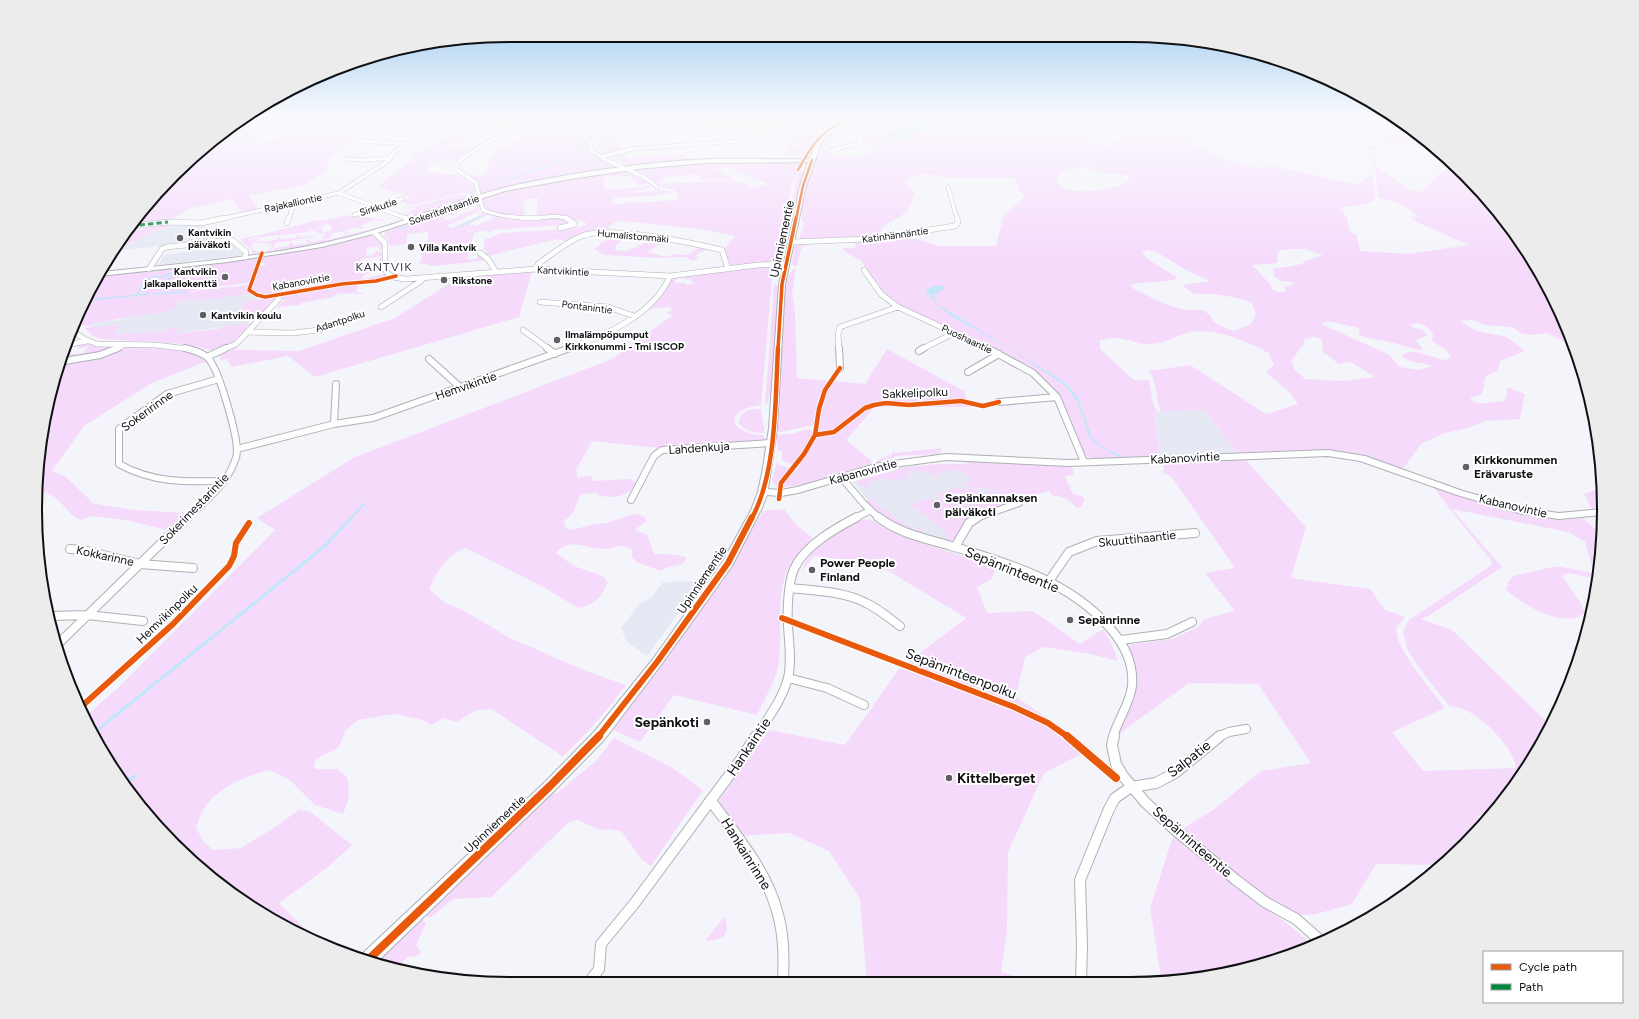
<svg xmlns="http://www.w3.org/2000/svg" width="1639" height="1019" font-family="Figtree,sans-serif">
<rect width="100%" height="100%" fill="#f4f5fa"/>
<path fill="#e6e9f4" d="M183,224L200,225L219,233L216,240L116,251L124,243L136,241L152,232Z
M231,241L243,251V255L158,265L164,255L188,252L192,245Z
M240,294H252L258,299L255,315L248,323L176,334L165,332L113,334L121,325L90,328L93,323L120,320L175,302L186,300L212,299Z
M1204,410L1238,454L1161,458L1154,413L1161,411Z
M942,464L1055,490L1008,501L969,517L950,539L943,540L916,532L875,509L853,482L905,468Z
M702,581L647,656L626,641L621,628L639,604L652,597L663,582Z"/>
<path fill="#f6dafc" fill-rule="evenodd" d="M246,117H476L481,130L451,146L471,149L456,160L433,162L425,172L459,175L474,186V195L472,197L416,217H410L395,211L411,216L418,215L463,200L415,215L406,213L417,208L416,207L401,211L411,207L410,206H420L419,205C435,202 451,196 467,194L466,199L470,196L469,193H462L422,203L409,205L400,201L385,206L386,207L382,206L404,199L412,198L378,186L413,160L412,157L428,146L447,138L453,132L410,131L400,134L361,133L354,137L328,161L327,171L307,184L249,196L259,210L242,213L232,199L188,209L169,221L134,223L174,174L221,133ZM284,132L290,134L272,140L228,144L233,141L254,139Z
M526,117H559L560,129L601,126C598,134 588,138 588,147L598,157L621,167L516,185L480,194L478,185L466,175L483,176L493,154L521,137L531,128Z
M643,117H705L667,122L669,128L614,139L621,150L607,154L602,151L600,139L606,128H611L607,126V124L627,125Z
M825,117H848C827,127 816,133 805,155H790L784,146L798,145L792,136L816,134L821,130L806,128L791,130L786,120Z
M859,117H889L886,122L864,124L862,127L895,129L886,137L902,139L908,134L952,124L963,117H1214L1216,123H1211L1212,127L1188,140L1224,160L1265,168L1268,165L1357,185L1372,174L1376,199L1366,204L1339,208L1347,217L1350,232L1356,234L1360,251L1409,254L1469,245L1412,220L1416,219L1409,216L1418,217C1408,207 1393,200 1379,198C1376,184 1376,169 1371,155C1361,129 1294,123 1269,118L1282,120L1281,119L1285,117L1282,119L1297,123L1301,120L1287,117L1304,120L1307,117H1325L1419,134L1435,149L1347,134L1366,145L1383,148L1370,151L1373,156L1377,168L1410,190L1422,192L1435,177L1453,166L1486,196L1540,272L1574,346L1546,333L1531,335L1521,333L1512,327L1485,325L1472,320L1460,321L1477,331L1507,337L1525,351L1500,361L1498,371C1477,377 1489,381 1481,395L1470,398C1478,407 1493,402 1504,401L1507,395V387L1525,394L1520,419L1484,421L1468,428L1445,433L1421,444L1402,470L1370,457L1326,450L1238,454L1204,410L1161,411C1155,398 1158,383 1149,371L1190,365L1266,414L1298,404L1289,392L1266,372L1274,365L1269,353C1245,341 1214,326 1187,333C1175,337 1164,343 1151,344C1139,345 1127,338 1115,338C1110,338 1105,340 1100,340V349L1134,380H1149L1153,403L1157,412L1154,414L1161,458C1143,458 1098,464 1084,455L1060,396L1041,376L997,351L899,306L880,288L868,272L862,261L845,252L843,248H854L856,245L852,242H846L807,245L802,247L796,267L792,265L795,245L798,243L829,241H869L901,235L939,246H996L1003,217L1025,197L1021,193L1014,178H951L926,174L913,176L905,183L915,193L907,212L881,228L880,237L812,241L799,240L804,223L802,222C799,201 810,177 816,157L819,156L822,148H820C821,135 843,122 854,120L857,122L855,128L859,136L834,133L830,138L841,141L822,148L835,156L860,158L877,149L861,143L863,138L859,130L858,121L856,119ZM1110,132L1120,135L1121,139L1113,141L1115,144L1111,146L1082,142V140H1097ZM1087,167L1103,174H1123L1129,177L1128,181C1115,190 1078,195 1064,188C1061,186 1059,184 1056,182L1057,177L1066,170ZM1290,249H1305L1323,255L1305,261L1302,264L1273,269L1274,276L1281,281L1291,282L1294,284L1284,287L1286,290L1283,292H1278L1273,290L1270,284L1252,265L1277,263L1278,251ZM1147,250C1162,252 1173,263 1186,270C1194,274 1201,276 1209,281L1182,285L1194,294C1213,293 1232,296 1251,302L1256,314L1251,324L1233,331L1213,322L1211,316L1203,310H1185L1165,304L1134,289L1131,285C1146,280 1163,284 1178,278C1166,269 1150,264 1142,252ZM1328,321L1359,328V334C1368,340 1379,339 1389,342C1402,344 1411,350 1423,350L1416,340L1426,336V333C1422,328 1415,330 1410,325C1419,320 1428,326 1433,334L1432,341L1445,349L1451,356L1447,360C1435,360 1410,345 1402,356C1411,365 1422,361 1432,366L1419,370L1400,367L1388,354L1321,324ZM1314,337L1322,339L1323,352L1339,364L1351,362L1375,377L1344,381L1305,379L1294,369L1292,360L1303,345L1305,339Z
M1216,117H1254L1243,119L1238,124L1218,123L1215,118Z
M623,152L627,158L684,154L686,160L630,166L609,156Z
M802,161L791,187L776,258L773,261L731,266L724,249L735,236L701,229L622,221L615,222L604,231L569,242L557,239L488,256L484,253L487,252L486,250H483L484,245H488L484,244L485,239L491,238L500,233L533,231L534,233L535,231L561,229L558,225L492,230L491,232L483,231L474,233L467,260L477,259L478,254L487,260L435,266L419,263L422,259L421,248L429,238L427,232L407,234L406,244L390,246L387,238L383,236L386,231L461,207L475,201L478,202V205L442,218L449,220L477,208L480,209L477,211L482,212L475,213L446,226L452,228L481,215L479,214L483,213L492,215L486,216L469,224L471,225L467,231L476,232L469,230L472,225L476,226L493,218L491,217L499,215L532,219L551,216L570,220V227L577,228L587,224C582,219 578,221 572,219C566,218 562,215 556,215C549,215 543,217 536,216L538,198L526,199L525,201H522V204L525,203L524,215L520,216L492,212L484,209L482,200C491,188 600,174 621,171L630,172L649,183L638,185L629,176L608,177L604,179L605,190L644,187V185H654C648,191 639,188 632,193L661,190L672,192L653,196L613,198V204L678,200L675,190L664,188L658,184L734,180L748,184L747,186L753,188L768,184L726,166L716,170L731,177L730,179L700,180V174L663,177V180H667L656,183L635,170L692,163Z
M799,170H802L804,175L789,237H783Z
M359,215C368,220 375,217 384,221L373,220L360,226L365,228L362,229L357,227L346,230L349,233L345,234L343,231L330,234L332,237L325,239L326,240L310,244L381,227L380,226L387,225L402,220L400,218L407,220C358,236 309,246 258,253H253L251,251L255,250L257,252L274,250V248L269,244L271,242L266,243L272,249L268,250L271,249L265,243H258L251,241L252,239L258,238L257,242L276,240L278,237L280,236V239L296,238L297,235L299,234V237L315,236L317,232L316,235L313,237L277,243L275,244L274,248L289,246V243L292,242L293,245L307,243L306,240L309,239L311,242L325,239L323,236L326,233L319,234L318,231L310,232L321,228L324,232L332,231V228L329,227L331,226L328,224L307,232L252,238L248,240L255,244L250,245L254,249H250L240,239L265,234L317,220L322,221L343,216Z
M149,224L175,225L152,232L136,241L124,243L114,252L112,253C123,230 128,233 150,227Z
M613,234L628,235L616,246L615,250C632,255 640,242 655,238C658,237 664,239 667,239L648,252L665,257L675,254L687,255L702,246L709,248L695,256L699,258L693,261L685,257H674L661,258L605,255L594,249Z
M368,235L375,236L383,244V250H379L380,246L367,248L366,256L374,255L375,251L383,252V256L360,259V261H364V264L378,263L380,258H382V266L378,267V264L365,266L364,272L376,271L381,268L383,272L379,273V271L364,274L363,279L384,274L391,277L376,281L342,284L267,296L258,295L253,291C251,282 255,273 260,266L266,265V263H260L263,256L298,252Z
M257,258H259L249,283L197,289L189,293L201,290L248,285L249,292L252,294C239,294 226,298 212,299C201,300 189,299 178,301L175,308L170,311L93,323C89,328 82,326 77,323L100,275Z
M773,266L761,405C725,409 726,434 764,435V441L658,448L592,441L576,470L578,477L591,476L593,481L631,479L636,484C628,495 617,499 602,496C600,496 599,494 597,493C592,492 585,494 581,495C572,508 579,510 564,521L566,528L571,530L595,524L606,523L634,514L644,516L646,521L635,530L646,534C651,541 650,547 655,554L678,555L687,558L683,564L668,567L661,571L636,562L631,556L633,550C618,541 618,549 603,549C586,549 570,536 556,553L574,566L603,576L608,583C599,599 597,604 578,608L543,587L466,548C446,554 438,572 429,589L444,602L468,613L510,638L586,671L626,685C606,712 586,735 562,757L558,753L491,709L476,710L457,722L443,718L431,725L423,720L394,714L358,720L345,731L339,747L316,759L314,767L317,769H338L348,779L349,798L343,814L315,805L291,781L270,770C245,776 215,788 202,812C200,816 198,822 196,827L203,841L213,850L241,848L272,829L299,810L309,811L352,845L328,867L279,903L318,942L221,886L174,845L115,773L87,715L121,685L275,530L257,518L353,458L612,359L673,315L667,313L673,309L668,307L649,309L672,278L682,277L675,280V283H686V285L693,284L691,279L684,280L685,276L730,269Z
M793,269H796L792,294L795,312L797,378L829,381L819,400L814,425L781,432L776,431L783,327L785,325L783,322C786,306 782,282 793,269Z
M532,271L519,317L315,377L288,356L232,367L227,359L221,360L217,354L239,345L235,350L299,351L395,318L458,278Z
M374,282L358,285L356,292L365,293L362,294L339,293L333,297L301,303L299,305L277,307L284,300L280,299L285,295L342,285Z
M774,285H777L778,291L771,392L767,404H765Z
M280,296L269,304L271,305L256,320L248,321L251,318L253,312H240L245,302Z
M252,323L230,346L215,351L186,344L101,339L93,336L85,328L91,327L121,325L113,334H116L165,332L170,327L180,326L176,334L217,329L229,325Z
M86,343C98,346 109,347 120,347C146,348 188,342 207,361L152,383L84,426L52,471L65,476L89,499L91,503L134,510L187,513L166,530L126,520L92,516L80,520C60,509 63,495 37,490L44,417L60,357L66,346L71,347V349H67L65,351H71L69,354L84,353L88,347L79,348L77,345Z
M887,349L964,391L971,407H875L846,440L872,461L871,464L802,485L783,487V484L797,469L814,440L819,436C813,424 824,392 832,381L865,384Z
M755,409H761C761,417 765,424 764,433C754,432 745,432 739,423C739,414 747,410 755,409Z
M807,429L812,430L813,434L794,465L782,460V451H778L776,435L792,434Z
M942,448L941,452L937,454L896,456L880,463L876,461L892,454L894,449L895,453Z
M1244,458L1306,527L1291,578L1370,589L1385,610L1405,617C1403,620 1399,624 1397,627C1391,644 1434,693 1445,708L1392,732L1423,771L1516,768C1514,746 1472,704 1450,707L1422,672L1407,649L1403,631L1409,620L1492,565L1490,559L1449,508L1433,486C1469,497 1506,512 1543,517C1556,519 1570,519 1583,518L1603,536L1597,579L1568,573L1562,576L1580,602L1585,612C1565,632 1521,603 1505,589L1508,586V582L1513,576L1552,567H1562L1594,573L1585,542L1568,532L1452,509L1502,567L1430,615L1421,619L1452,630L1551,726L1506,798L1492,814L1478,816L1479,827L1444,865L1376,864L1352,904C1339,907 1316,916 1304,915C1273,914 1205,852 1179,831L1213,810L1261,771L1311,763L1258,684L1189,683L1127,728L1116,738C1123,720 1138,696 1136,676C1135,666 1131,655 1129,645L1172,639L1198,627L1204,619L1235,611L1205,573L1235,568L1171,476L1163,473L1164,468L1161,462Z
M966,461L1072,467L1074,474L1065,476L1068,484L1072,486L1069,487L1074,494L1082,496L1085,499L1081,507L1077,508C1070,500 1064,496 1053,496L1049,491L1022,497L1008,502L998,509L970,517L965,521L957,537L949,541C940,524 927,517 911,506C926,495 941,498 956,506L957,502L936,496L954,488L975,489L985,493L987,491L998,493V491L960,485L973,481L960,469L951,472L949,470L938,474L940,476L936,477L931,473L916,472L915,470H908L910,475C898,486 879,472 868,485L869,490C864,490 860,485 856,481L906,467L937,464H967Z
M777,462L779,465L791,468L783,476L777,486L774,484L772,480Z
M1601,488L1602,510L1593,511L1584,494Z
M871,498L878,502L876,504L915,530L920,527L923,532L922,534C900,528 880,518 865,501Z
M784,509L796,525L813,538C801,550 788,563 784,580C777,604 782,637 779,662C776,681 765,698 757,715L674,695L640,742L613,730L732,562L763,511Z
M859,519L872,520L890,531L912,540L992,565L995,571L992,579L977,587L987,613L1033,611L1080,644L1103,629L1111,642L1118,661L1090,654L1044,647L1025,657L1016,697L1079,739L1092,752L1081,754L1044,773L1008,852L1007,932L1001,972L1033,982H867L860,899L829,851L789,833L741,836L718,802L769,730L845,745L899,669L966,618L877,564L814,556L801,572C813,543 833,534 859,519Z
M614,738L671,767L703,790L651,866L642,860L622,832L610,829L600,830L578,820L569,822L491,897L453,899L430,918L425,915L553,792L556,794L596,761Z
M1174,833L1296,931L1312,945L1282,959L1162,983L1150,908Z
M725,916C729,936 726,939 705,941Z
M421,918L426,923L416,945L421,953L415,957L408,956L400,965L405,968L374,960Z"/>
<path fill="#c2e8f8" d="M912,117H963L952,124L908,134L902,139L886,137L898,127L913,123L911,121Z
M934,286H943L945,289L933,295L937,304L1066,383L1078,397L1092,438L1107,450L1132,459L1117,456L1105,450L1090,439L1078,403L1068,389L1063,384L1010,349L955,318L939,307L925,290Z"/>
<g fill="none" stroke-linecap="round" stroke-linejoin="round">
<path stroke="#c2e8f8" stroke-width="1.5" d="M556,117L560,127L595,134
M604,134L644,122L651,117
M585,140L595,134
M501,183L584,153L581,142L583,141
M459,227L484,215
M401,229L475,204
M147,279L164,276L181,269
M164,282L175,275
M141,289L152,285
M154,294L186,292
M136,295L146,281
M88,300L149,294"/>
<path stroke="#c2e8f8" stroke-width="2" d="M351,518L365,503"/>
<path stroke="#c2e8f8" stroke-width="3" d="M95,732L325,546L352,517"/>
<path stroke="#c2e8f8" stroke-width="3.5" d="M124,784L135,776"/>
<g stroke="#afb0b4" stroke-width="4.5">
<path id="street-far4" d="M503,117L507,127L506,132L473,151L456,164V169L476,183L483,210C498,216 517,218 533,218C545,218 557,214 568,219
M603,117V127L590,143V149C610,167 638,169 657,187
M751,122L820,117
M362,141L407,144
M830,151L856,144L861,141L857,130V121L851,119
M601,157L631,149L738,141L760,133L755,124L752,123L694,127
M346,159L365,160L390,158
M948,187L957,219
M339,193L388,161L394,152L422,134
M354,215L402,199
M221,219L339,193L408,219
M289,219L294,203"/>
</g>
<g stroke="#afb0b4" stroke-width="6">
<path id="street-far3" d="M405,218L414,221
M523,218H539
M287,223L289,218
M131,226L168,222L201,223L225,218
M560,228L575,224L566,218
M375,233L385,243V269C389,278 397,278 406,279L536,269L670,276L758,265L786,264
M792,242L868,239L955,226L958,223L957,218
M480,253L488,259L496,272
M149,269L162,249L167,247L232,240L246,252L245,257
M536,269L538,264C551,255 568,241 582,236C608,225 693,243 722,250L728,269
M864,270L881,294L898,307L989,349
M540,302L608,307L634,316
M381,307L421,281L423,278
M523,330L549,349
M73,331L84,339L97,344L155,345L189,349
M247,332L293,333L319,330L363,314
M66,345L87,341
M116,349L123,345
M224,349L236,344L279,299
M567,349C604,336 654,315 670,276
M839,349L838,334L840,327L898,307
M922,349L954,333"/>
</g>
<g stroke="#afb0b4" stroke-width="8">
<path id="street-far2" d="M185,348C193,350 202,352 208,358C219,369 237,434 237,451C237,455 236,459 234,463C226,485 204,502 187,518
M547,348L555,354
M839,348L840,368
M987,348L1033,373L1057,397L1084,462
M919,351L924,348
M207,357L226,348
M429,359L461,388
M59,362L100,355L118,348
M968,372L999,354
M219,379L167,394L119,429V464C152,483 187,482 224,481
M999,402L1057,397
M334,424L336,384
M237,449L334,424L373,418L570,348
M841,477L864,504L879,518
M631,500L654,456L662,450L771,443
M855,518L869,511
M976,518L1019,503"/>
</g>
<g stroke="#afb0b4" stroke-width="10">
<path id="street-far1" d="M878,517C899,533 923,538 948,545C1005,562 1070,581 1110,628C1124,644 1134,664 1132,686C1130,704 1118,719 1113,737
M955,547L969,523L978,517
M70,549L83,550L140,564L193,568
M1049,581L1069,552L1097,541L1195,533
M790,588C816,591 843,591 866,603C879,609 889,618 900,626
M49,616L87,615L143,621
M1121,640L1167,634L1192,622
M56,646L188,517
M788,678L827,688L864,705
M756,737C768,718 782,700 788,678C792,662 789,643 788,626C787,611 788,583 794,569C804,546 836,528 857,517
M1218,737L1229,732L1246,729"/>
</g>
<g stroke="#afb0b4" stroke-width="12">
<path id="street" d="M1114,736L1112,745L1116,764L1123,776L1145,802L1173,828L1236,880L1265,902L1296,919L1321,941
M711,801C736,835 766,870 777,911C784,934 784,957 783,981
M590,981L599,969L601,944L634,904L742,758L756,736
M1081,983L1082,945L1080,880L1109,809L1115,798L1131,787L1156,783L1175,773L1220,736"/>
</g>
<g stroke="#afb0b4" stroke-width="2">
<path id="secondary" d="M852,117H858L836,129L822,141L806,186L785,284L777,428L768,489L781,490L797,487L879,463L946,454L1068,460L1328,450L1365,456L1463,491L1523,508L1559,513L1602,509V515L1559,519L1522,514L1457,495L1360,461L1328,456L1068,466L946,460L880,469L798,493L781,496L767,495L761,510L732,566L661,665L604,740L555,790L378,961L362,957L363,953L545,782L594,732L653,659L723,561L751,510L758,492L763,468L769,428L779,284L800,186L808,162L706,163L638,169L571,179L505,191L377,233L322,247L228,262L100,276L102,272C186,263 271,257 353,236C411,221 466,195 525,183C585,171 647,162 708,159C742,158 776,160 810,159C818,134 830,128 852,117Z"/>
</g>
<use href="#street-far4" stroke="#fdfefe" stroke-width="3.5"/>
<use href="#street-far3" stroke="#fdfefe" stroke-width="5"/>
<use href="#street-far2" stroke="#fdfefe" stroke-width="6"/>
<use href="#street-far1" stroke="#fdfefe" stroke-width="8"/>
<use href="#street" stroke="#fdfefe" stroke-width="10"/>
<use href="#secondary" fill="#fdfefe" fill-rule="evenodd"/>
<path stroke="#00873e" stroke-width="3" stroke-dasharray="5.5 3" stroke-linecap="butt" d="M131,226L168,222"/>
<g stroke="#fff" stroke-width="4">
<path id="cycleway-far4" d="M798,170C814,142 820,132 850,117
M796,219L803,186L812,160"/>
</g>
<g stroke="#fff" stroke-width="5">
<path id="cycleway-far3" d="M262,253L249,290L257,295L265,297L342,284L376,281L396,276
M778,349L782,284L796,218"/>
</g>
<g stroke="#fff" stroke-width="6">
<path id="cycleway-far2" d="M815,435L834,432L865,408L874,405L886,403L909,405L961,401L983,406L999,402
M779,499L781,483L804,454L815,435L819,409L825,390L840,368
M752,518C777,471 775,401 778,348"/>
</g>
<g stroke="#fff" stroke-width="8">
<path id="cycleway-far1" d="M782,618L1014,707L1048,723L1068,737
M82,706L173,624L229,566L234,556L236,543L249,523
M598,737L657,662L728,563L752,517"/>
</g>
<g stroke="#fff" stroke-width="10">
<path id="cycleway" d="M1067,736L1116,778
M369,959L550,786L599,736"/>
</g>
<use href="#cycleway-far4" stroke="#e8590c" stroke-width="2.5"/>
<use href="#cycleway-far3" stroke="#e8590c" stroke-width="3.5"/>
<use href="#cycleway-far2" stroke="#e8590c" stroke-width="4.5"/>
<use href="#cycleway-far1" stroke="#e8590c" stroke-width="6"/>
<use href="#cycleway" stroke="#e8590c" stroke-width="8"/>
</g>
<linearGradient id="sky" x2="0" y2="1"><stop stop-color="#99c9ee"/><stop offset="0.45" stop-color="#fafafd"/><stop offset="1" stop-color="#fafafd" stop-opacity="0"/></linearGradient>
<rect width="1639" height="260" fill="url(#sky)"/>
<g fill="#5f6064" stroke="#fff" stroke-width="1.5">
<circle cx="180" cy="238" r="4"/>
<circle cx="411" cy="247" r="4"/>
<circle cx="225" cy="277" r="4"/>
<circle cx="444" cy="280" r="4"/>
<circle cx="203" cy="315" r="4"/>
<circle cx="557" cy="340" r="4"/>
<circle cx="1466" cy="467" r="4"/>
<circle cx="937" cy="505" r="4"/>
<circle cx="812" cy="570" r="4"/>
<circle cx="1070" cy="620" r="4"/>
<circle cx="707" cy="722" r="4"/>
<circle cx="949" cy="778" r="4"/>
</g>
<g text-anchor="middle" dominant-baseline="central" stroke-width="4" stroke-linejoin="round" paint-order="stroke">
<g font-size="10" fill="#0f1014" stroke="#fff">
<text transform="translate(293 203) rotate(-12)">Rajakalliontie</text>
<text transform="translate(378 207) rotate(-18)">Sirkkutie</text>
<text transform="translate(444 210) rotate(-19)">Sokeritehtaantie</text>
<text transform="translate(895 235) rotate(-8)">Katinhännäntie</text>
<text transform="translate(633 236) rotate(5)">Humalistonmäki</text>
<text transform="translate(563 271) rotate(3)">Kantvikintie</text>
<text transform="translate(301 282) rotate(-10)">Kabanovintie</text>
<text transform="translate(587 307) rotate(7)">Pontanintie</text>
<text transform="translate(340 321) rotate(-18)">Adantpolku</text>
<text transform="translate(967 339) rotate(25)">Puoshaantie</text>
</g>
<g font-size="10" font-weight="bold" fill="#0f1014" stroke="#fff" text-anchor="start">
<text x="188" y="232">Kantvikin<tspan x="188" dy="12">päiväkoti</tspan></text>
<text x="419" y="247">Villa Kantvik</text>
<text x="217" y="271" text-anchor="end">Kantvikin<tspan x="217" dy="12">jalkapallokenttä</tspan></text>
<text x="452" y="280">Rikstone</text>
<text x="211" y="315">Kantvikin koulu</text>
<text x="565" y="334">Ilmalämpöpumput<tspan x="565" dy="12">Kirkkonummi - Tmi ISCOP</tspan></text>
</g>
<g font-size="12" fill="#0f1014" stroke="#fff">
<text transform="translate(782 239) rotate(-78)">Upinniementie</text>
<text transform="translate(466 386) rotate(-19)">Hemvikintie</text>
<text transform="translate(915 393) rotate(-2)">Sakkelipolku</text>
<text transform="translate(147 411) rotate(-36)">Sokeririnne</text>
<text transform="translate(699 448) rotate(-4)">Lahdenkuja</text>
<text transform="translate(1185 458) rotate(-3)">Kabanovintie</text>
<text transform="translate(863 472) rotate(-15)">Kabanovintie</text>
<text transform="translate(1513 506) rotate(13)">Kabanovintie</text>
<text transform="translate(194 509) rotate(-46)">Sokerimestarintie</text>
<text transform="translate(1137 539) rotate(-6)">Skuuttihaantie</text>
<text transform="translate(105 556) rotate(12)">Kokkarinne</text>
<text transform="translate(702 580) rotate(-56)">Upinniementie</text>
<text transform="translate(167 614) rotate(-44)">Hemvikinpolku</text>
<text transform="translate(495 824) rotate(-43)">Upinniementie</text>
</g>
<g font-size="12" letter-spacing="1" fill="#3b3e47" stroke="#fff">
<text x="384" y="267">KANTVIK</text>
</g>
<g font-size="12" font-weight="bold" fill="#0f1014" stroke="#fff" text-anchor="start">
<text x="1474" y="460">Kirkkonummen<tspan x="1474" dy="14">Erävaruste</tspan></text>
<text x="945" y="498">Sepänkannaksen<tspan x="945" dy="14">päiväkoti</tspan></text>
<text x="820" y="563">Power People<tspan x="820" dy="14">Finland</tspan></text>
<text x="1078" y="620">Sepänrinne</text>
</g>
<g font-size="14" fill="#0f1014" stroke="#fff">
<text transform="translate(1012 570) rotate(22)">Sepänrinteentie</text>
<text transform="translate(961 674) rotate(21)">Sepänrinteenpolku</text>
<text transform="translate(749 747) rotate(-56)">Hankaintie</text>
<text transform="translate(1189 759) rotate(-38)">Salpatie</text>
<text transform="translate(1192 842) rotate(41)">Sepänrinteentie</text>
<text transform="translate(746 854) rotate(58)">Hankainrinne</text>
</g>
<g font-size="14" font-weight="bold" fill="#0f1014" stroke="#fff" text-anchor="end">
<text x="699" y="722">Sepänkoti</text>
<text x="957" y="778" text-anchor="start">Kittelberget</text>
</g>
</g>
<path d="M0 0H1639V1019H0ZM509 42H1130A467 467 0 0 1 1597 509V510A467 467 0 0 1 1130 977H509A467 467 0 0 1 42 510V509A467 467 0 0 1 509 42Z" fill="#ececec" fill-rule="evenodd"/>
<path fill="none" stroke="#0f1014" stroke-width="2" d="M509 42H1130A467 467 0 0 1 1597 509V510A467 467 0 0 1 1130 977H509A467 467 0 0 1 42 510V509A467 467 0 0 1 509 42Z"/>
<rect x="1483" y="951" width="140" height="52" fill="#ffffff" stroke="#9f9fa1"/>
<rect x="1491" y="964" width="20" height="6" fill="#e8590c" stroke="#9f9fa1"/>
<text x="1519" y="971" font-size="12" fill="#0f1014">Cycle path</text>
<rect x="1491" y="984" width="20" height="6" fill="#00873e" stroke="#9f9fa1"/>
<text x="1519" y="991" font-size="12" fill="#0f1014">Path</text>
</svg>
